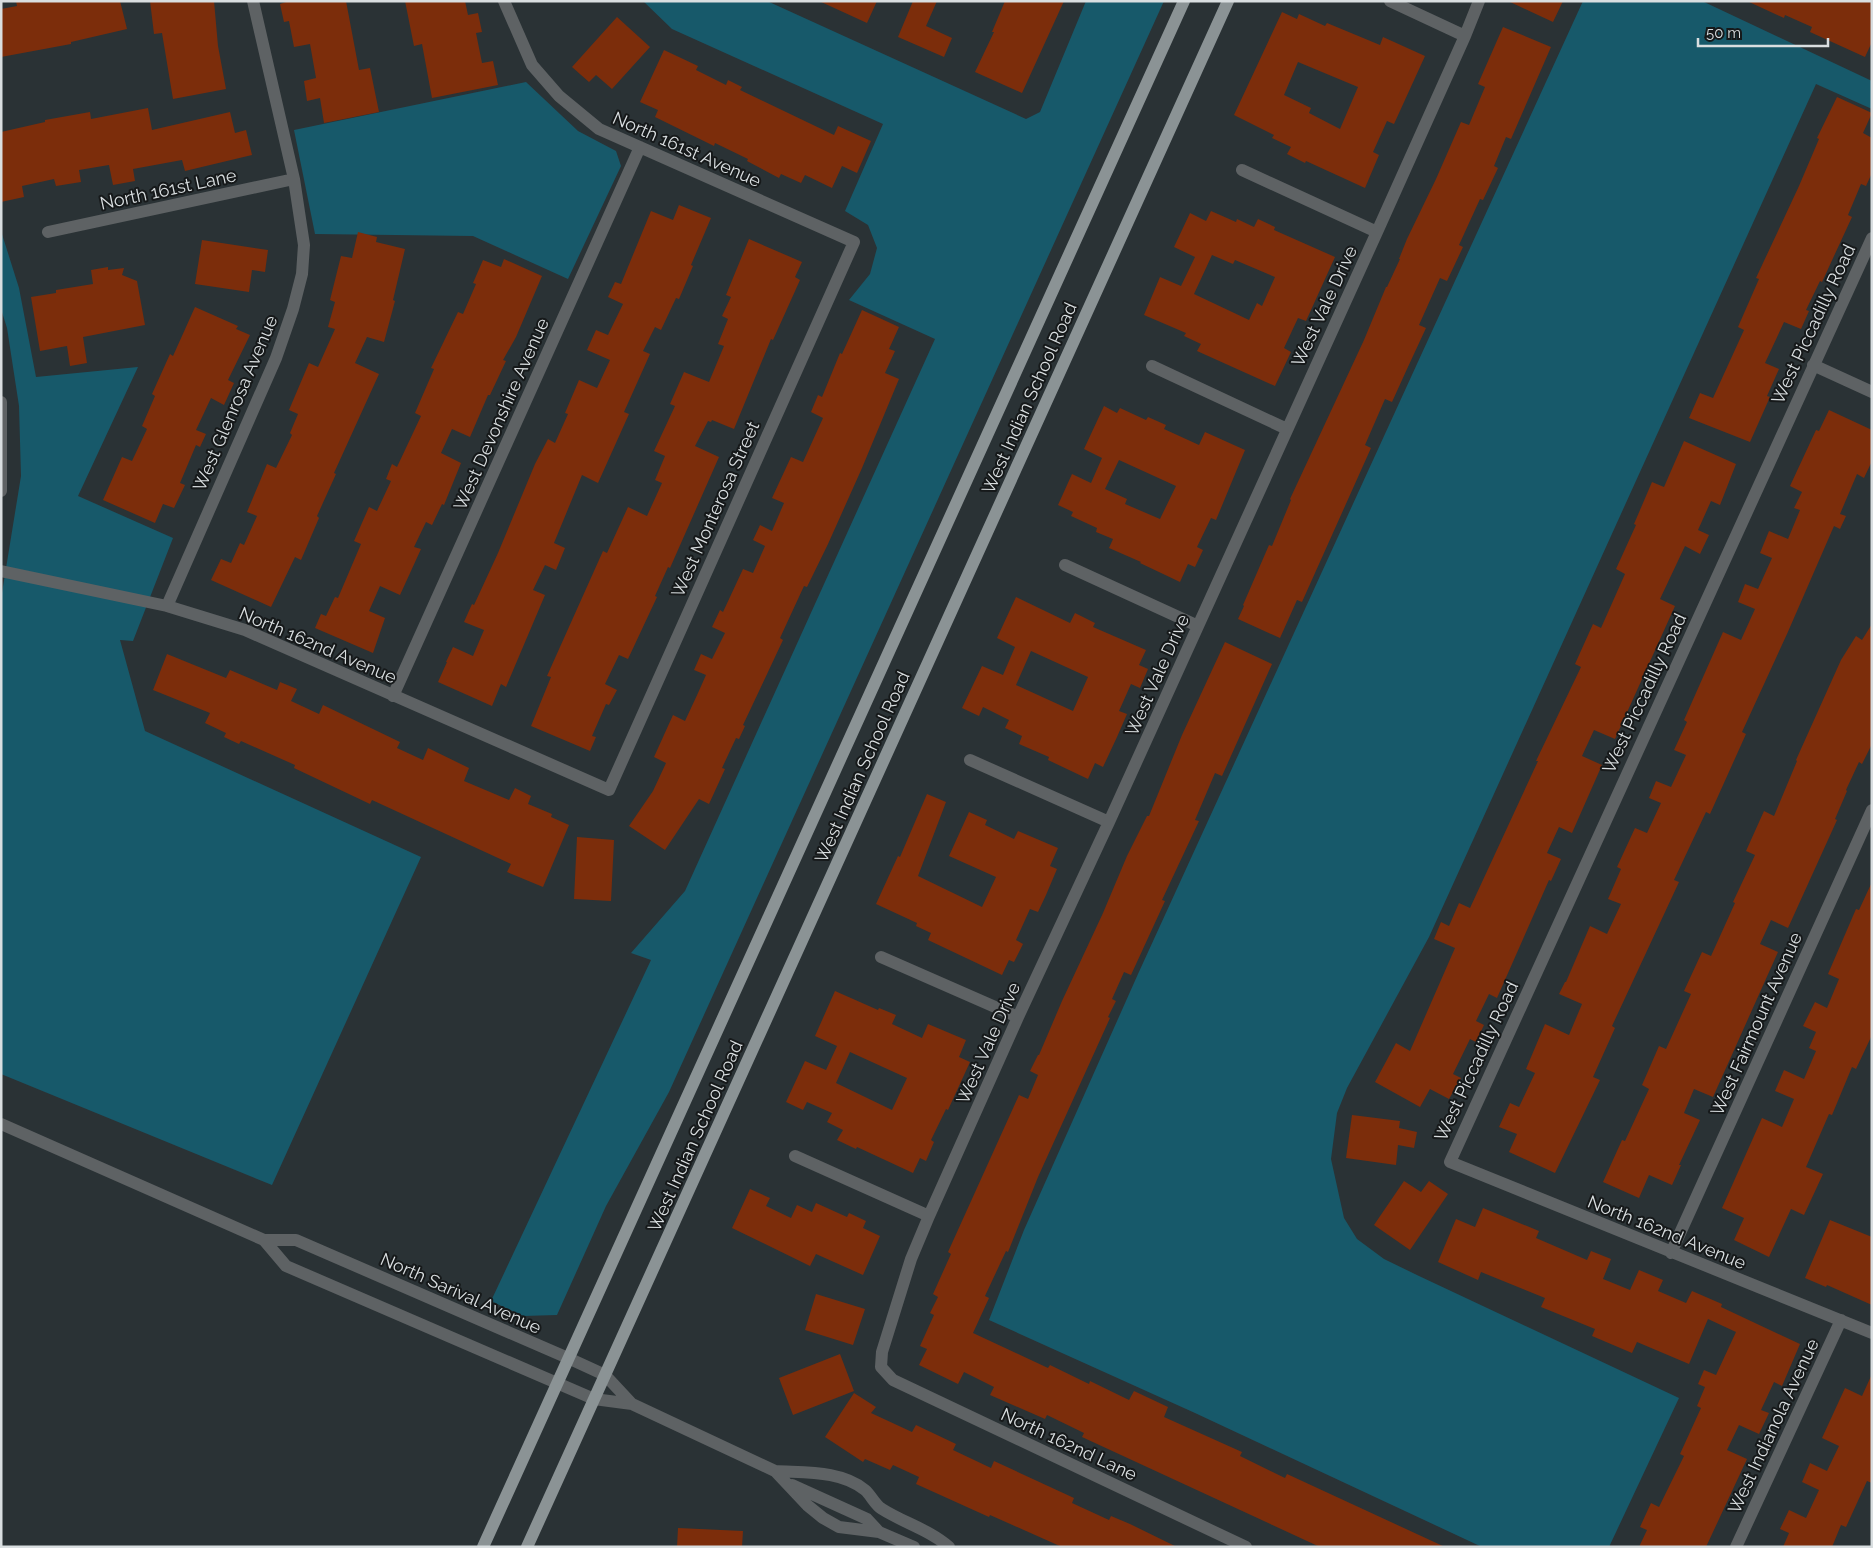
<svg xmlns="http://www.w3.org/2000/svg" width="1873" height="1548" font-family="Raleway,sans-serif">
<rect width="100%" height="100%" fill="#2a3235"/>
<path fill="#17596a" d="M643,1H767L1026,119L1040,112L1086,1H1164L669,1092L606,1206L557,1315L523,1316L491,1301L651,960L631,953L685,891L935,339L849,300L870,274L877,248L868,225L845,211L883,124L672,29Z
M1583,1H1702L1872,81V109L1816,84L1454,882L1429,937L1347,1088L1337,1113L1331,1159L1344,1218L1357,1239L1384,1259L1419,1276L1679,1398L1609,1547H1482L1195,1413L989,1320L1024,1230L1138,974Z
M526,82L578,131L616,151L621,166L568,279L473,236L315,234L294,130Z
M1,231L19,288L36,377L138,367L78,496L173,538L133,641L120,640L145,731L421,857L272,1185L1,1074V599L21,476L19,406L7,328L1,309Z"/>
<path fill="#7c2d0b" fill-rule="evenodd" d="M16,1H120L127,29L71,42V44L1,57V9L17,6Z
M150,1H214L218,46L226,89L173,99L162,33L154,34Z
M289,1H346L359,70L370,68L379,112L324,123L320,98L307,101L304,81L316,78L310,44L294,47L289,21L284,22L280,4Z
M405,1H465L468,15L478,13L482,32L476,33L482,63L493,61L498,85L432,98L422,44L414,46Z
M819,1H877L867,23Z
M913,1H937L926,26L952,38L944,57L898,37Z
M1005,1H1064L1022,93L975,72L994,32H992Z
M1508,1H1563L1553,22Z
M1747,1H1866L1872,3V42L1865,57L1810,32L1812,27L1785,15L1784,18Z
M1282,12L1297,19L1299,14L1325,26L1327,23L1380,45L1383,37L1425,56L1394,124L1387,121L1373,152L1379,155L1365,188L1306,161L1305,163L1287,154L1291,147L1272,138L1274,135L1234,115ZM1298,62L1358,87L1340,129L1309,113L1311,108L1284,95Z
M617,17L650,47L612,89L596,75L589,82L572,67Z
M1503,27L1551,47L1511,139L1506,137L1494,166L1498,168L1483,200L1480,199L1459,245L1463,247L1447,281L1440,278L1419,325L1426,328L1407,369L1392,402L1385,399L1365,445L1371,448L1302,602L1297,600L1280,638L1238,619L1244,606L1243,605L1269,545L1272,546L1291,500L1290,499L1364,340L1386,287H1387L1400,259H1399L1407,239L1436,179L1461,122L1469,125L1485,87L1478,84Z
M664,50L698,66L696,70L726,85L728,80L742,87L740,90L834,135L838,126L871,141L857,173L842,166L832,188L805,175L801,183L781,174L779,178L747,161L748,159L715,143L714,146L655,117L658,110L640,102Z
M1837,97L1872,113L1863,133L1872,138V173L1866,186L1861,184L1848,215L1852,217L1822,282L1820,281L1806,310L1809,311L1801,329L1784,322L1765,363L1779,369L1767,396L1770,397L1750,442L1689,418L1700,393L1713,398L1744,330L1738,327L1759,279L1756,278L1799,186L1819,139L1817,138Z
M148,108L152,130L230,112L235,133L246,130L252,155L185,171L182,160L133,169L135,181L113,185L109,165L79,170L81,182L56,186L54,179L22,186L24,197L1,202V132L45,122V120L90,112L91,119Z
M679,205L711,218L691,265L693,266L679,299L676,298L661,330L655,327L643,351L650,354L624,412L629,414L598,483L582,475L554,543L565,548L556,570L545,565L533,590L545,595L506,687L501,684L492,706L438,682L447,662H446L453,647L473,656L484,630L464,622L472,604L474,605L498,553L535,464L548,439L555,443L568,414L565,413L579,380L597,388L610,360L587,350L596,330L608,335L623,304L608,297L615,282L621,284L651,211L673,220Z
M1211,211L1236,222L1237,219L1254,227L1258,219L1275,227L1274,230L1335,257L1306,321L1298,318L1284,348L1291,352L1275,386L1197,351L1201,344L1184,336L1186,333L1144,315L1160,277L1181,286L1195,257L1174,247L1190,213L1206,221ZM1212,255L1233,264L1235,260L1275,277L1262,306L1257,303L1249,320L1194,294Z
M358,232L377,237L376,242L405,249L393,300L395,301L384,342L367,337L355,363L379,374L334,473L336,474L317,516L319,518L301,560L295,557L271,607L211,580L221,559L231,563L240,543L244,545L257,516L247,512L260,481L267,464L276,468L292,435L290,433L298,414L289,410L309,363L318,367L335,329L328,327L335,302L330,300L341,256L352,258Z
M749,239L802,262L795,277L800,280L773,340L771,339L734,429L712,420L711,422L708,421L695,446L719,457L670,568L668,567L655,596L657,597L628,659L619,655L605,684L617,690L609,705L606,704L592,736L596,737L590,751L531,726L551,677L547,676L603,551L607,553L628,507L647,516L662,483L655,480L665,456L654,451L675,406L670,404L684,372L709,382L724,346L718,344L728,319L722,316L731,297L726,295Z
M202,240L268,250L265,272L252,270L249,292L195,284Z
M504,259L542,276L516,337L503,360L506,361L490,395H488L470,437L452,429L441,453L461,463L444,505L442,504L432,525L426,522L414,547L421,549L400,595L380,586L369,611L385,618L373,653L315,628L321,614L326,616L335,597L338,598L361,544L354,541L369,507L377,511L391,481L386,479L392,464L397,467L421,416L415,413L434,369L431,368L458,312L463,314L476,284L473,283L483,260L501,267Z
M108,267V270L124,268L122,275L137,281L145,325L83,337L87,363L70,366L67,346L40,351L31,297L56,293V290L93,284L91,270Z
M195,307L238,326L236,329L250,335L228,380L234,383L224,405L211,398L196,430L206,434L200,447L196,445L180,483L185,485L174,508L163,504L155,523L103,500L122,457L132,461L147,429L142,426L155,396L152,394L170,354L173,356Z
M862,310L899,327L889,349L895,351L885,373L899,379L862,468L828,544L807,587L804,586L780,638L783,640L743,725L745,726L739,739L736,738L722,768L725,769L709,804L699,799L665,850L629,826L653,791L666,763L654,757L673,715L685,721L698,693L706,675L694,670L701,654L712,659L725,633L712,627L720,610L723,612L743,569L753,573L765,546L753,540L760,525L772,531L784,503L772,498L791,457L803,462L823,418L811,412L818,395L822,397L840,353L842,354Z
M1104,406L1117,413L1120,408L1146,420L1148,417L1166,425L1164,429L1199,445L1205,432L1245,450L1216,520L1211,518L1197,547L1203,550L1195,567L1188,564L1180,582L1140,563L1141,562L1109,548L1113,539L1096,532L1097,528L1071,516L1073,512L1058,505L1072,474L1091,483L1102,458L1084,449ZM1119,460L1176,486L1160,519L1125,504L1127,499L1105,489Z
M1829,410L1872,430V461L1864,478L1857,474L1840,514L1846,516L1840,529L1834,526L1787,634L1742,732L1746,734L1710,814L1706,812L1674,880L1679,882L1612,1026L1615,1028L1593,1077L1600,1080L1555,1173L1509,1152L1517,1134L1499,1127L1510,1103L1519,1107L1535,1073L1526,1069L1545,1024L1569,1035L1582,1004L1559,994L1565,982H1566L1590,926L1607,934L1621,904L1608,899L1621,869L1617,867L1635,828L1647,833L1661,803L1649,798L1656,781L1671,787L1686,755L1674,750L1687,722L1684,720L1723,632L1741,640L1755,609L1738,602L1745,584L1758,589L1772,558L1760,553L1769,531L1788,539L1800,510L1794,508L1802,492L1790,486L1816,430L1819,431Z
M1684,441L1736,464L1720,505L1711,501L1698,530L1709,535L1700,554L1685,546L1660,599L1675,606L1615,739L1594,730L1582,756L1602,765L1572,833L1559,827L1547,853L1561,859L1551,881L1549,880L1497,998L1489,994L1476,1021L1484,1025L1476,1042L1470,1039L1453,1074L1461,1078L1449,1099L1430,1089L1420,1107L1375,1082L1396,1043L1410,1051L1455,948L1434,939L1441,922L1449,926L1459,903L1470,908L1538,761H1536L1581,667L1575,664L1593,624L1601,628L1625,574L1616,569L1636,525L1634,524L1652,482L1664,487Z
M1016,597L1070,623L1075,613L1095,623L1093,627L1146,650L1139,665L1148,669L1140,688L1131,684L1119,711L1127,714L1117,737L1103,767L1095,763L1088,779L1048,760L1049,757L1019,744L1022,736L1005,728L1009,720L983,707L979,716L962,708L982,666L1003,675L1015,647L997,638ZM1031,651L1088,677L1073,711L1016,685Z
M1872,624V744L1862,764L1859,762L1846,790L1847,791L1835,819L1837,820L1788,928L1771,920L1760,944L1778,952L1713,1097L1694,1089L1684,1113L1700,1120L1679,1165H1681L1672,1185L1649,1175L1639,1198L1603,1182L1622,1140L1625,1141L1649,1089L1642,1085L1659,1046L1666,1049L1691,994L1684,991L1702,952L1711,956L1735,903L1733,902L1755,855L1746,851L1764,811L1774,816L1797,761L1796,760L1841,660L1856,636L1862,640Z
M1225,642L1272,664L1222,776L1215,773L1195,820L1199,821L1162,900L1165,901L1131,975L1124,972L1112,999L1116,1001L1108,1017L1110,1018L1038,1177L1008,1252L1006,1251L985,1296L989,1298L973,1333L1048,1368L1050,1365L1089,1384L1090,1381L1129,1400L1134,1391L1168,1407L1164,1417L1242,1452L1240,1456L1285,1478L1287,1474L1445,1547H1320L1082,1437L1084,1433L1047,1415L1045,1419L990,1395L994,1387L964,1372L958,1384L919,1365L927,1349L920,1346L934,1315L930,1313L938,1297L933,1294L951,1254L948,1252L1019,1095L1028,1099L1038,1075L1030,1071L1038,1055H1039L1062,1001L1103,913L1127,856L1147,816H1149L1182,735Z
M167,654L226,678L230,670L277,690L280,682L297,689L291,701L319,714L323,705L400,742L397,748L423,760L428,748L469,768L464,781L509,800L515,788L531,796L528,804L552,814L551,817L569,825L543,887L507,872L511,864L372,800L370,804L294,768L295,765L241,741L239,744L224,737L226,733L205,723L210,713L153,690Z
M927,794L946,802L918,876L982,907L996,877L949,856L969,812L987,820L985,825L1014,839L1018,831L1058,848L1050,866L1057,869L1046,895L1038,912L1030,909L1016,940L1023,944L1014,962L1009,960L1002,975L928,940L931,933L916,926L917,923L876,904L898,856L900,857Z
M577,837L614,840L611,901L574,899Z
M1872,882V1035L1856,1069L1852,1067L1832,1115L1829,1114L1806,1167L1823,1174L1804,1215L1791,1209L1769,1257L1734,1240L1744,1218L1722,1208L1762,1118L1782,1127L1794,1099L1775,1091L1784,1070L1804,1079L1816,1051L1809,1048L1816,1032L1803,1026L1815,1002L1827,1008L1839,979L1828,974L1856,909L1859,910Z
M835,991L878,1010L879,1008L896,1015L892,1024L922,1038L928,1024L966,1040L959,1057L970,1062L948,1110L946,1109L931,1140L934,1142L926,1161L920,1158L913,1173L857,1147L856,1149L837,1140L843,1130L827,1122L832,1113L807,1102L803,1110L786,1102L805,1061L826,1070L837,1046L815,1036ZM850,1052L907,1078L892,1110L836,1083Z
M1352,1115L1400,1121L1399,1128L1417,1132L1414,1148L1398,1145L1396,1165L1346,1158Z
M1404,1181L1421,1192L1429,1181L1448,1194L1410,1250L1374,1225Z
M750,1189L770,1198L766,1206L791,1218L797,1205L812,1212L816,1203L847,1217L849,1213L866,1221L863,1228L880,1236L863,1275L816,1254L810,1266L732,1228Z
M1483,1208L1539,1231L1536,1238L1587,1260L1591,1251L1611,1259L1603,1279L1630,1290L1639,1270L1663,1280L1658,1291L1686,1303L1692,1291L1722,1304L1721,1307L1800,1344L1782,1386L1774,1382L1761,1410L1769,1413L1759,1434L1739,1425L1727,1450L1747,1459L1706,1547H1639L1647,1530L1640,1527L1651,1503L1659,1507L1684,1456L1680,1454L1701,1408L1697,1406L1705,1387L1698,1384L1704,1370L1716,1375L1736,1332L1708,1319L1689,1364L1637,1342L1632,1353L1592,1336L1595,1329L1541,1307L1545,1298L1481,1272L1478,1280L1438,1262L1456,1219L1475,1227Z
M1830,1220L1872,1237V1305L1827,1285L1826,1287L1805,1278Z
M816,1294L865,1309L853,1345L805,1330Z
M840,1354L854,1391L793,1415L779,1378Z
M1872,1374V1483L1867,1481L1846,1527L1841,1525L1832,1547H1783L1789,1533L1780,1529L1789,1510L1806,1518L1819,1490L1802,1482L1810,1463L1827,1471L1839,1446L1822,1438L1845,1388L1862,1396Z
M854,1393L876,1407L871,1413L912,1432L916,1425L956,1444L953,1450L991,1468L994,1461L1074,1498L1072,1503L1109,1520L1111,1516L1130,1524L1177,1547H1062L990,1515L989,1517L916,1484L919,1477L893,1465L890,1470L865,1459L863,1462L825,1437Z
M678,1528L743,1531L742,1547H677Z"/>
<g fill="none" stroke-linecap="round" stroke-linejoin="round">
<path stroke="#5e6264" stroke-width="12" d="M1390,1L1465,36
M1242,170L1377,232
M48,232L294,179
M1872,238L1450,1162L1872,1333
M1813,365L1872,392
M1152,366L1287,429
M1,402V491
M1065,565L1198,626
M1,571L167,606L245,630L609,790L854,242L599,129L559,96L532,65L504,1
M167,606L276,358L293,309L302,274L304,245L294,179L253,1
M393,696L640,147
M970,760L1109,822
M881,957L1018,1017
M1,1124L264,1240H296L568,1358L605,1375L632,1404
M795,1156L929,1216
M264,1240L286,1266L594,1399L632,1404L775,1471L807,1505L823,1518L839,1527L879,1532L914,1547
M1671,1253L1872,810
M775,1471C804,1473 841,1470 865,1490C871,1495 875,1505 882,1509C904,1523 930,1530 949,1547
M792,1485L867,1519L879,1532
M1246,1547L893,1380L881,1367L882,1352L911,1259L929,1216L1018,1017L1109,822L1377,232L1465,36L1479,1
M1736,1547L1841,1320"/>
<path stroke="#8b9395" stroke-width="12" d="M483,1547L1184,1
M527,1547L1228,1"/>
</g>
<g text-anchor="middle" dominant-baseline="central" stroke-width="4" stroke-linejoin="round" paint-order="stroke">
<g font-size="18" fill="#d9dee0" stroke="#16191a">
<text transform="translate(687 149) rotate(24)">North 161st Avenue</text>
<text transform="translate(168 189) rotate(-12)">North 161st Lane</text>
<text transform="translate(1324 306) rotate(-65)">West Vale Drive</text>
<text transform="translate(1813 324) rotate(-65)">West Piccadilly Road</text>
<text transform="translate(1029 398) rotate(-66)">West Indian School Road</text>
<text transform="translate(235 403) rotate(-67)">West Glenrosa Avenue</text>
<text transform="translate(501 414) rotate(-66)">West Devonshire Avenue</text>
<text transform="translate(715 509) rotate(-66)">West Monterosa Street</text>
<text transform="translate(318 645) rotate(23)">North 162nd Avenue</text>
<text transform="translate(1157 675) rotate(-66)">West Vale Drive</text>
<text transform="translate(1644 693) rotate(-65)">West Piccadilly Road</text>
<text transform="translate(862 767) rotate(-66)">West Indian School Road</text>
<text transform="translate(1756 1024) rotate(-66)">West Fairmount Avenue</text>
<text transform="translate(988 1043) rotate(-66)">West Vale Drive</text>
<text transform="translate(1476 1061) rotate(-65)">West Piccadilly Road</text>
<text transform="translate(695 1136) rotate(-66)">West Indian School Road</text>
<text transform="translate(1667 1232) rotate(22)">North 162nd Avenue</text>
<text transform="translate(461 1293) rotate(24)">North Sarival Avenue</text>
<text transform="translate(1773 1426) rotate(-65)">West Indianola Avenue</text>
<text transform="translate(1069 1444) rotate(25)">North 162nd Lane</text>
</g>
</g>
<rect width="1873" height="1548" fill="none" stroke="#d9dee0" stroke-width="5"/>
<path d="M1698 38v8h130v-8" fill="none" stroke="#d9dee0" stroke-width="2.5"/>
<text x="1706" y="38" font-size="15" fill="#d9dee0" stroke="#16191a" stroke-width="4" paint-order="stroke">50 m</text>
</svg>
